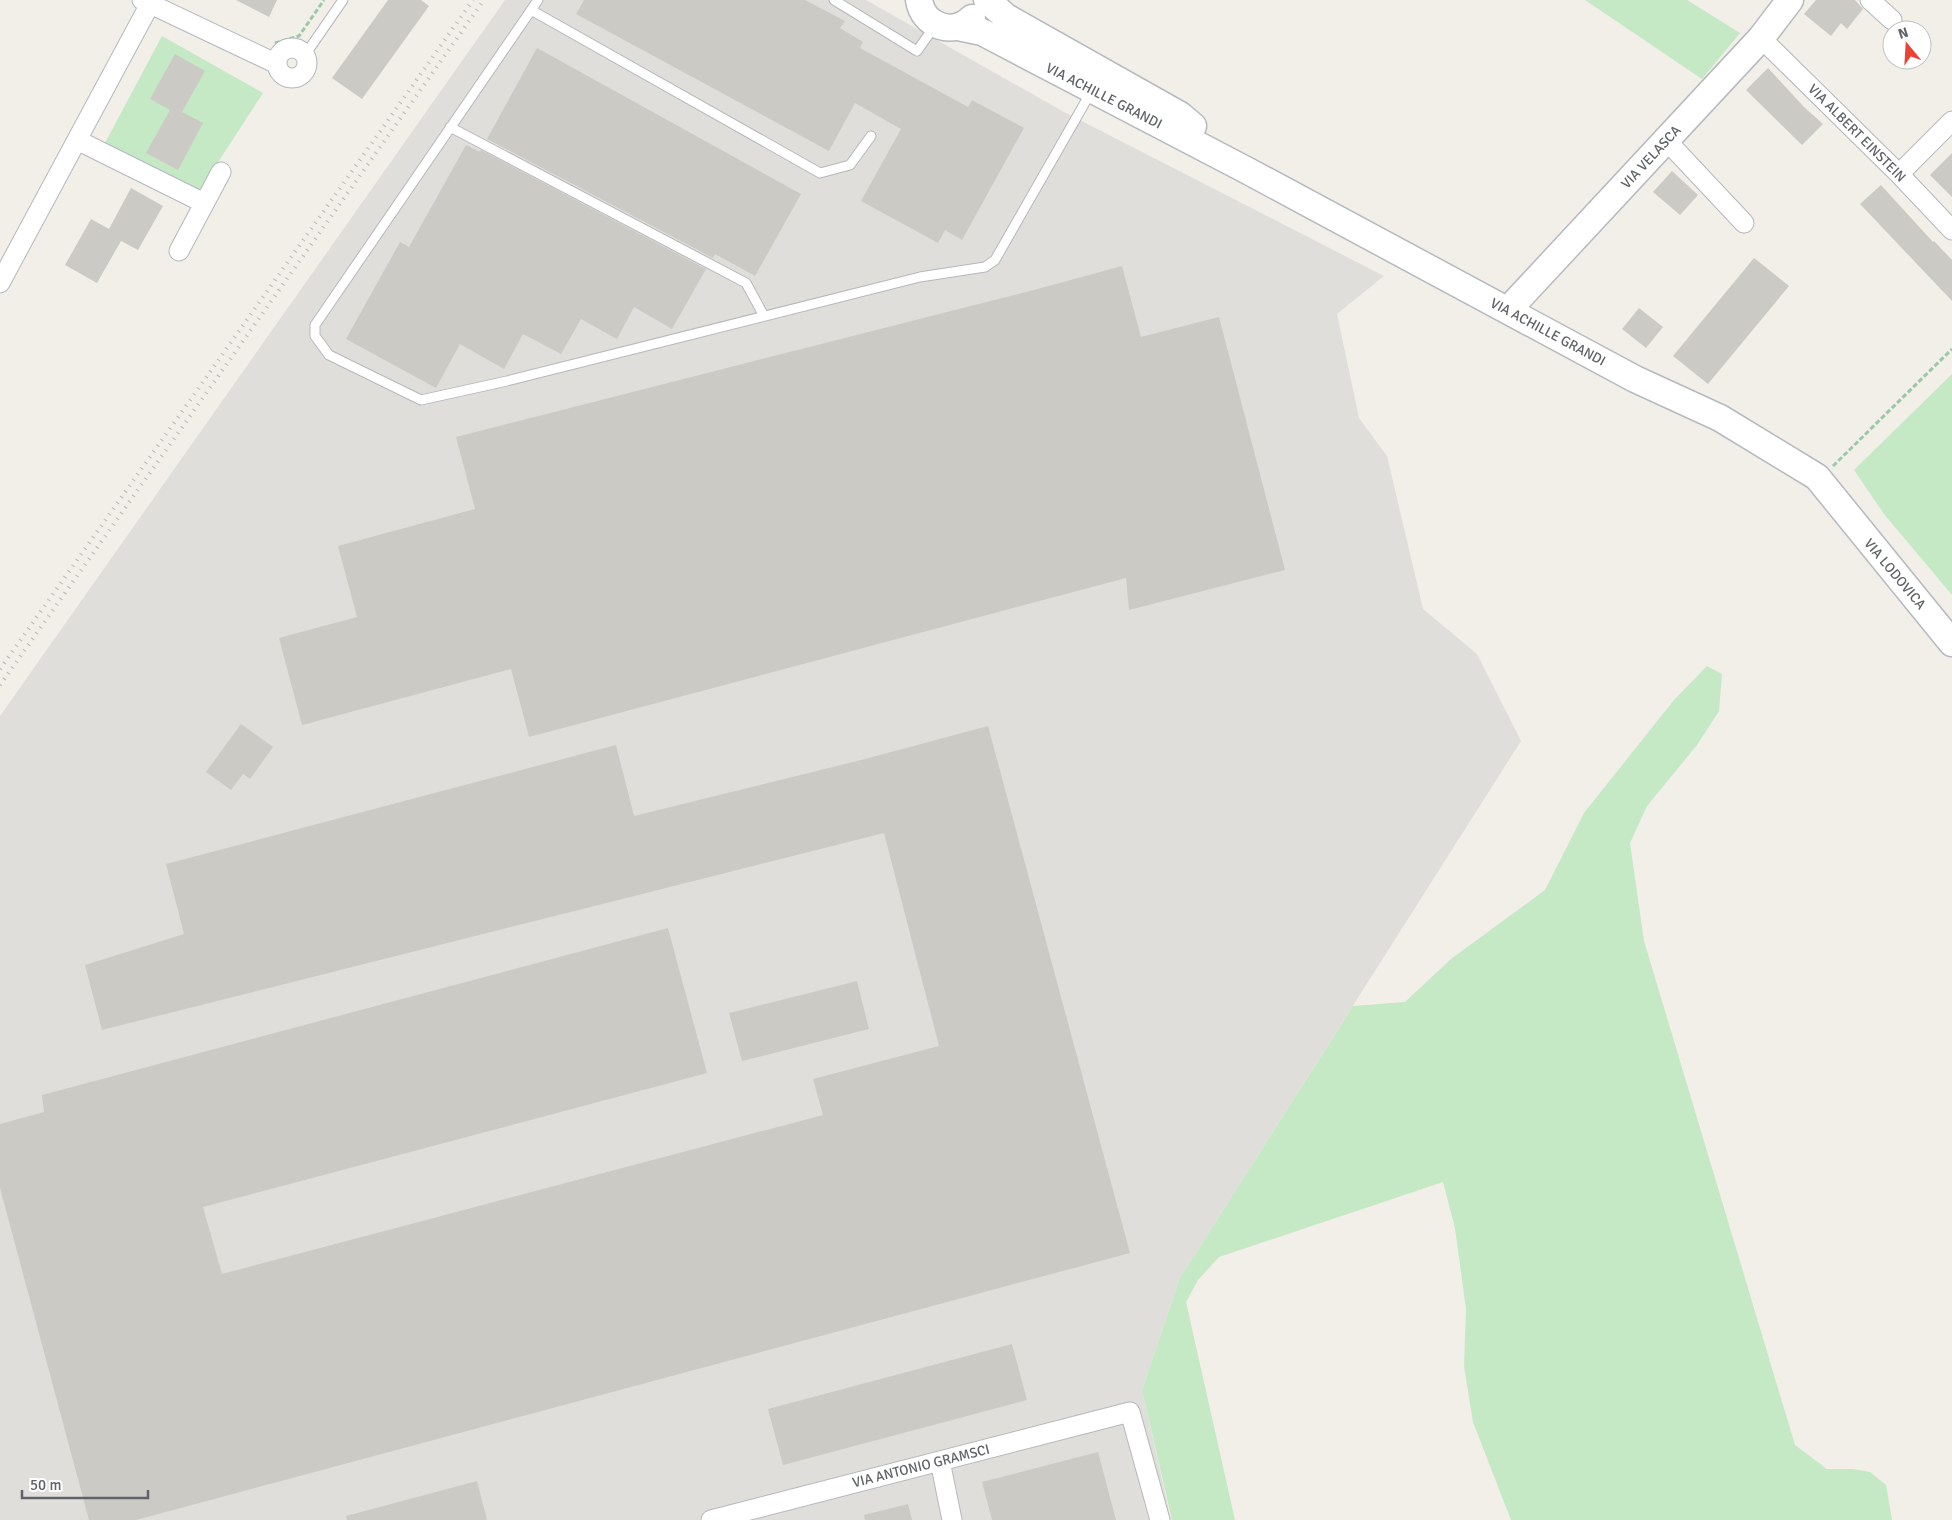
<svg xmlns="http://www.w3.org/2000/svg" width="1952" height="1520" font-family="Signika,sans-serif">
<rect width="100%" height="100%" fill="#f1efe8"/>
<path fill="#e0deda" d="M505,0H866L1064,112L1384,276L1337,314L1359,418L1387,456L1423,609L1477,654L1521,741L1180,1278L1142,1390L1171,1520H0V716Z"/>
<path fill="#c5e8c5" d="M1585,0H1687L1740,33L1702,79Z
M162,36L263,93L198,193L104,145Z
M1952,374V595L1884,514L1854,470Z
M1707,666L1722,674L1719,711L1697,745L1647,806L1630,843L1644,941L1795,1445L1827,1469H1853L1870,1472L1886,1485L1892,1520H1511L1473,1422L1464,1366L1466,1309L1455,1228L1443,1182L1219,1257L1198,1280L1186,1302L1235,1520H1172L1142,1390L1180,1278L1353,1006L1405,1002L1451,959L1545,890L1584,813L1674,700Z"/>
<path fill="#cccac5" d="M236,0H277L269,17Z
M388,0H421L429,6L362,99L332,78Z
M584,0H805L845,21L840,28L863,42L860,48L968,107L972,100L1024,128L962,240L945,230L938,243L861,201L901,129L855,103L829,151L576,14Z
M1816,0H1855L1863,9L1847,29L1841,23L1831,36L1804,14Z
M537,48L801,194L755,276L715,254L713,258L487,139Z
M175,54L205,71L182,112L203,123L178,170L146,153L170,110L150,99Z
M1768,68L1804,107L1823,124L1802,145L1746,90Z
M466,145L480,152L481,150L706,269L672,329L634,307L617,339L581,319L561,354L523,334L504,369L460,344L436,388L346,339L400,242L409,247Z
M1952,153V197L1930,175Z
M1672,171L1698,195L1680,215L1653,192Z
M1881,185L1933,242L1934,241L1952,260V301L1860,204Z
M131,188L163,206L138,250L121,241L97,283L65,265L91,219L109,229Z
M1754,258L1789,286L1708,384L1673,356Z
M1122,266L1141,337L1219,317L1285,570L1129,610L1126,578L529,737L511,669L302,725L279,638L357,617L338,546L475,509L456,437L1045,287Z
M1639,308L1663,327L1646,348L1622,329Z
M241,724L273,747L250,779L243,774L231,790L206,772Z
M988,726L1130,1253L136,1520H89L0,1188V1124L44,1112L42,1095L668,928L707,1073L203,1207L222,1274L823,1115L813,1079L939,1046L884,833L102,1030L85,965L184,934L166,864L616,745L634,816L865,759Z
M857,981L869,1029L742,1061L729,1013Z
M1012,1344L1027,1400L783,1465L768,1409Z
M1098,1452L1116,1520H992L982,1482Z
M477,1481L487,1520H347L346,1516Z
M908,1504L912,1520H865L864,1515Z"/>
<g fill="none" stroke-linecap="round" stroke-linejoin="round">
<g stroke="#b5b8bc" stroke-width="11">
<path id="lane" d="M538,0L315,325V336L329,355L421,400L507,381L920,277L985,267L995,260L1091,92
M834,0L917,51L934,27
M531,10L820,173L850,165L871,136
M305,55L343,0
M450,127L746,283L764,316"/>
</g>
<g stroke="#b5b8bc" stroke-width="21">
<path id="street" d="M142,0L277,64
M1870,0L1892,20
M1761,38L1899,174L1952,230
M277 63a15 15 0 1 1 30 0a15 15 0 1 1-30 0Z
M77,140L204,203
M1666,140L1744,223
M1899,174L1952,121
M179,251L221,172
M0,283L150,4
M940,1461L952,1520
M711,1520L1130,1412L1160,1520"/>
</g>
<g stroke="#b6babf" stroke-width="29">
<path id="secondary" d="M919,0C923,26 953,37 972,18
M987,0L1006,17L1180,115L1193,126
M958,27L982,32L1248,171L1635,379L1720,418L1817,477L1952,643
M1508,310L1761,38L1790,0"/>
</g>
<path stroke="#9cc7a9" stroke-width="3" stroke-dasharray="5 2.5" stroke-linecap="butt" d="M275,43L299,36L324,0
M1833,466L1952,349"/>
<use href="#lane" stroke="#fff" stroke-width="9"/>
<use href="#street" stroke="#fff" stroke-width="19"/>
<use href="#secondary" stroke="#fff" stroke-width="26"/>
<path stroke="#b6b7b8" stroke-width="4" stroke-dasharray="1 6" stroke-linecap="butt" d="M0,669L473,0
M0,685L484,0"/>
</g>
<g text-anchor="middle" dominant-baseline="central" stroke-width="4.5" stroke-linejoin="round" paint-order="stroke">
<g font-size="14" fill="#5f6368" stroke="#fff">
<text transform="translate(1104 96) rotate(27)">VIA ACHILLE GRANDI</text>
<text transform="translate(1857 133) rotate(45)">VIA ALBERT EINSTEIN</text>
<text transform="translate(1651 157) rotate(-47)">VIA VELASCA</text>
<text transform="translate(1548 332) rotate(28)">VIA ACHILLE GRANDI</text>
<text transform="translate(1895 574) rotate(50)">VIA LODOVICA</text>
<text transform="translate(921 1466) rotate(-14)">VIA ANTONIO GRAMSCI</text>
</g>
</g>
<g transform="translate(1907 45) rotate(342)"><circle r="24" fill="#ffffff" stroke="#bfc1c3"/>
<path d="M0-4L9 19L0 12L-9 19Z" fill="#ea4335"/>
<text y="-8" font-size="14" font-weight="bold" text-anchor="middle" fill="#5f6368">N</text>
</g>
<path d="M22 1490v8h126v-8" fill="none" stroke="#5f6368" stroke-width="2.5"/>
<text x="30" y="1490" font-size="15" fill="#5f6368" stroke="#ffffff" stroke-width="4" paint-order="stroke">50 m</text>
</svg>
